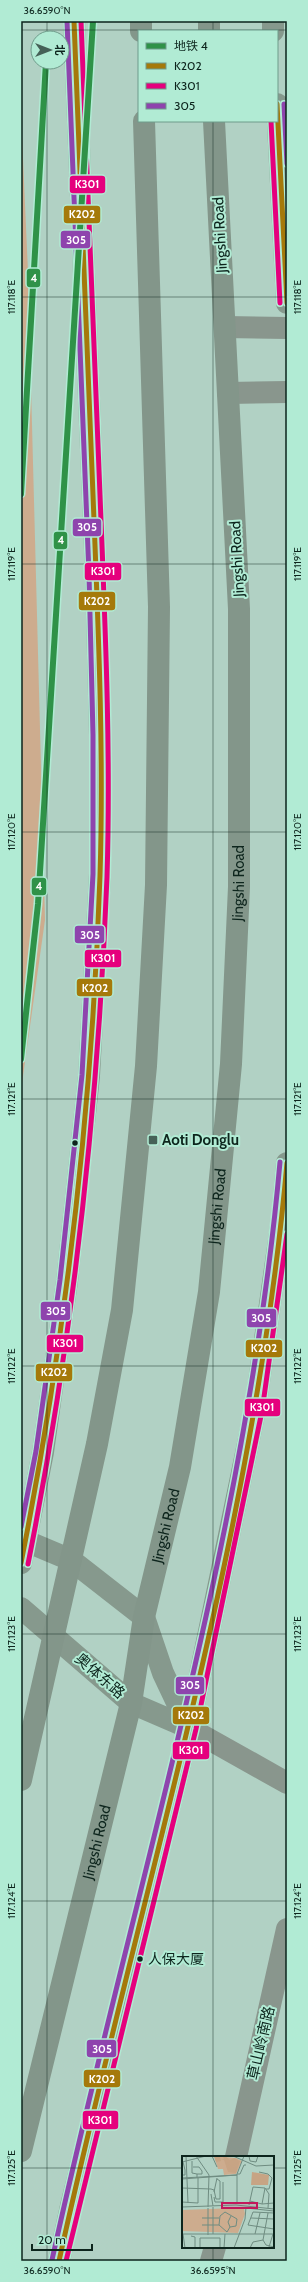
<svg xmlns="http://www.w3.org/2000/svg" width="308" height="2282" font-family="Cabin,'Noto Sans SC',sans-serif">
<rect width="100%" height="100%" fill="#b1d1c4"/>
<path fill="#cdac8e" d="M21,114L28,272L45,920L21,1090Z"/>
<g fill="none" stroke-linecap="round" stroke-linejoin="round">
<path stroke="#89968d" stroke-width="22" d="M225,327L287,328
M228,393L287,392
M189,1728L287,1783
M236,2157L287,1929
M211,2261L215,2247"/>
<path stroke="#86998d" stroke-width="22" d="M273,21V31
M277,104L287,303
M21,1539L71,1560L144,1617L163,1673L189,1728
M21,1563L43,1452L67,1281L89,1076L100,874V735L96,575L74,21
M21,1608L131,1703L189,1728
M59,2261L71,2206L189,1728L255,1410L282,1219L287,1163"/>
<g stroke="#83968a" stroke-width="22">
<path d="M141,21V31"/>
<path d="M209,21V31"/>
<path d="M21,1780L97,1444L122,1310L146,1066L156,885L159,607L144,121"/>
<path id="s1" d="M21,2151L131,1703L144,1617L180,1467L209,1292L231,1064L239,887V609L214,121"/>
</g>
<g stroke="#b1ebd4" stroke-width="8">
<path id="bus-1" d="M277,104L287,303
M21,1563C66,1337 92,1106 100,876C104,749 98,622 93,495C87,337 80,179 74,21
M59,2261C139,1896 254,1537 287,1163"/>
</g>
<g stroke="#b1ebd4" stroke-width="8">
<path id="bus-2" d="M271,121L280,303
M28,1564C73,1338 98,1107 107,877C111,750 105,622 100,495C94,337 87,179 81,21
M66,2261L196,1729L262,1411L287,1234"/>
</g>
<g stroke="#b1ebd4" stroke-width="8">
<path id="bus-3" d="M284,104L287,164
M21,1527L36,1451L60,1280L82,1075L93,874V735L89,575L67,21
M52,2260C132,1895 247,1536 280,1162"/>
</g>
<use href="#bus-1" stroke="#a5790a" stroke-width="5"/>
<use href="#bus-2" stroke="#e5007d" stroke-width="5"/>
<use href="#bus-3" stroke="#8e44ad" stroke-width="5"/>
<g stroke="#b1ebd4" stroke-width="9">
<path id="metro-1" d="M21,494L46,62
M21,1059L38,904L93,21"/>
</g>
<use href="#metro-1" stroke="#2f9248" stroke-width="6"/>
</g>
<path fill="none" stroke="#0d251d" stroke-width="1" stroke-opacity="0.45" d="M47,21V38M213,21V31M21,30H287M47,62V2261M213,121V2157M21,297H287M21,564H287M21,832H287M21,1099H287M21,1366H287M21,1634H287M21,1901H287M21,2168H183M273,2168H287M213,2247V2261"/>
<rect fill="#466157" stroke="#b1ebd4" stroke-width="1.5" x="148" y="1135" width="10" height="10" rx="2"/>
<g fill="#0d251d" stroke="#b1ebd4" stroke-width="1.5">
<circle cx="75" cy="1143" r="3.5"/>
<circle cx="140" cy="1959" r="3.5"/>
</g>
<g text-anchor="middle" dominant-baseline="central" stroke-width="4" stroke-linejoin="round" paint-order="stroke">
<g font-size="14" fill="#0d251d" stroke="#b1ebd4" text-anchor="start">
<text x="148" y="1959">人保大厦</text>
</g>
<g font-size="15" fill="#0d251d" stroke="#b1ebd4">
<text transform="translate(220 235) rotate(-93)">Jingshi Road</text>
<text transform="translate(237 559) rotate(-93)">Jingshi Road</text>
<text stroke="none"><textPath href="#s1" startOffset="1290">Jingshi Road</textPath></text>
<text stroke="none"><textPath href="#s1" startOffset="966">Jingshi Road</textPath></text>
<text stroke="none"><textPath href="#s1" startOffset="642">Jingshi Road</textPath></text>
<text transform="translate(100 1676) rotate(41)">奥体东路</text>
<text stroke="none"><textPath href="#s1" startOffset="318">Jingshi Road</textPath></text>
<text transform="translate(261 2043) rotate(-77)">草山岭南路</text>
</g>
<g font-size="15" font-weight="bold" fill="#0d251d" stroke="#b1ebd4" text-anchor="start">
<text x="162" y="1140">Aoti Donglu</text>
</g>
</g>
<g transform="translate(182 2156)">
<rect width="92" height="92" fill="#b1d1c4"/>
<path d="M32,0L54,2L60,5L54,18L42,19L41,13H36ZM54,52L62,53L63,58L56,77L0,75V54Z" fill="#cdac8e"/>
<path d="M32,0H43L48,4L52,2L58,5L54,17L46,16L42,4L39,3H42L41,1H38L39,5L34,6ZM70,16L87,19L86,29H69Z" fill="#c7a484"/>
<path fill="none" stroke="#6f8c81" stroke-width="1" d="M4,0L6,47M14,0L27,19L26,51M30,0L35,11M51,0L74,10L92,9M67,0L68,5L74,6L76,0M10,5V17L15,18V22M0,6L24,0M11,11H17L20,15V18H15M77,16L86,18L90,22L87,33H84M55,18H58L62,9H64M0,19H3V14L1,6M0,22L55,19L0,23M41,26V46M0,32L29,33M29,33L32,34L34,43H38V25L35,23M32,36L35,22M29,38L31,50M32,41L33,46H41M68,45L80,48L83,32M0,46L16,47M16,47V22M55,47V18L62,0M80,48L92,47M67,49L71,31L83,32L87,38M0,51L54,49L92,53M64,52L92,55M86,52L87,38M86,57L81,84L84,89L92,91M92,57L71,56L66,69L92,73M20,62H37M69,62L92,63M20,69H37L45,76L48,71L54,70L55,63L43,56L38,60L37,69M48,71L46,66L49,60M31,78V51M73,78L78,57M26,79V52M9,80L13,81V92M87,91L91,78M3,92L1,78H92M18,92V82H38V92M42,92L43,78M52,92L63,63L64,51M68,92L71,86L81,84"/>
<path fill="#c2185b" fill-opacity="0.15" stroke="#c2185b" stroke-width="2" d="M40,47H75V52H40Z"/>
<rect width="92" height="92" fill="none" stroke="#0d251d" stroke-width="2"/>
</g>
<g stroke="#b1ebd4" stroke-width="1.5">
<rect x="69" y="175" width="37" height="19" rx="4" fill="#e5007d"/>
<rect x="63" y="205" width="38" height="19" rx="4" fill="#a5790a"/>
<rect x="60" y="230" width="31" height="19" rx="4" fill="#8e44ad"/>
<rect x="26" y="268" width="15" height="20" rx="4" fill="#2f9248"/>
<rect x="72" y="518" width="30" height="19" rx="4" fill="#8e44ad"/>
<rect x="53" y="531" width="15" height="19" rx="4" fill="#2f9248"/>
<rect x="84" y="562" width="38" height="19" rx="4" fill="#e5007d"/>
<rect x="78" y="591" width="38" height="20" rx="4" fill="#a5790a"/>
<rect x="31" y="877" width="16" height="19" rx="4" fill="#2f9248"/>
<rect x="74" y="925" width="31" height="19" rx="4" fill="#8e44ad"/>
<rect x="84" y="949" width="38" height="19" rx="4" fill="#e5007d"/>
<rect x="76" y="978" width="37" height="19" rx="4" fill="#a5790a"/>
<rect x="40" y="1301" width="31" height="20" rx="4" fill="#8e44ad"/>
<rect x="246" y="1308" width="31" height="20" rx="4" fill="#8e44ad"/>
<rect x="46" y="1334" width="38" height="19" rx="4" fill="#e5007d"/>
<rect x="245" y="1339" width="38" height="19" rx="4" fill="#a5790a"/>
<rect x="35" y="1363" width="38" height="19" rx="4" fill="#a5790a"/>
<rect x="244" y="1398" width="37" height="19" rx="4" fill="#e5007d"/>
<rect x="175" y="1676" width="30" height="19" rx="4" fill="#8e44ad"/>
<rect x="172" y="1706" width="38" height="19" rx="4" fill="#a5790a"/>
<rect x="172" y="1741" width="38" height="19" rx="4" fill="#e5007d"/>
<rect x="86" y="2039" width="31" height="19" rx="4" fill="#8e44ad"/>
<rect x="83" y="2069" width="38" height="19" rx="4" fill="#a5790a"/>
<rect x="82" y="2110" width="37" height="20" rx="4" fill="#e5007d"/>
</g>
<g font-size="11" text-anchor="middle" font-weight="bold" fill="#fff">
<text x="87" y="188">K301</text>
<text x="82" y="218">K202</text>
<text x="76" y="244">305</text>
<text x="34" y="282">4</text>
<text x="87" y="531">305</text>
<text x="61" y="544">4</text>
<text x="103" y="575">K301</text>
<text x="97" y="605">K202</text>
<text x="39" y="890">4</text>
<text x="90" y="939">305</text>
<text x="103" y="962">K301</text>
<text x="95" y="992">K202</text>
<text x="56" y="1315">305</text>
<text x="261" y="1322">305</text>
<text x="65" y="1347">K301</text>
<text x="264" y="1352">K202</text>
<text x="54" y="1376">K202</text>
<text x="262" y="1411">K301</text>
<text x="190" y="1689">305</text>
<text x="191" y="1719">K202</text>
<text x="191" y="1754">K301</text>
<text x="102" y="2053">305</text>
<text x="102" y="2083">K202</text>
<text x="100" y="2124">K301</text>
</g>
<rect width="308" height="2282" fill="none" stroke="#b1ebd4" stroke-width="44"/>
<rect x="138" y="30" width="140" height="92" fill="#b1ebd4" stroke="#6f9c8b"/>
<rect x="146" y="43" width="20" height="6" fill="#2f9248" stroke="#6f9c8b"/>
<text x="174" y="50" font-size="12" fill="#0d251d">地铁 4</text>
<rect x="146" y="63" width="20" height="6" fill="#a5790a" stroke="#6f9c8b"/>
<text x="174" y="70" font-size="12" fill="#0d251d">K202</text>
<rect x="146" y="83" width="20" height="6" fill="#e5007d" stroke="#6f9c8b"/>
<text x="174" y="90" font-size="12" fill="#0d251d">K301</text>
<rect x="146" y="103" width="20" height="6" fill="#8e44ad" stroke="#6f9c8b"/>
<text x="174" y="110" font-size="12" fill="#0d251d">305</text>
<g transform="translate(50 50) rotate(90)"><circle r="19" fill="#b1ebd4" stroke="#6f9c8b"/>
<path d="M0-3L7 15L0 10L-7 15Z" fill="#466157"/>
<text y="-6" font-size="11" font-weight="bold" text-anchor="middle" fill="#0d251d">北</text>
</g>
<path d="M32 2244v6h60v-6" fill="none" stroke="#0d251d" stroke-width="2"/>
<text x="38" y="2244" font-size="12" fill="#0d251d" stroke="#b1ebd4" stroke-width="3" paint-order="stroke">20 m</text>
<rect x="22" y="22" width="264" height="2238" fill="none" stroke="#0d251d" stroke-width="1.5"/>
<g font-size="10" text-anchor="middle" fill="#0d251d">
<text x="47" y="14">36.6590°N</text>
<text transform="translate(11 297) rotate(-90)" y="4">117.118°E</text>
<text transform="translate(297 297) rotate(-90)" y="4">117.118°E</text>
<text transform="translate(11 564) rotate(-90)" y="4">117.119°E</text>
<text transform="translate(297 564) rotate(-90)" y="4">117.119°E</text>
<text transform="translate(11 832) rotate(-90)" y="4">117.120°E</text>
<text transform="translate(297 832) rotate(-90)" y="4">117.120°E</text>
<text transform="translate(11 1099) rotate(-90)" y="4">117.121°E</text>
<text transform="translate(297 1099) rotate(-90)" y="4">117.121°E</text>
<text transform="translate(11 1366) rotate(-90)" y="4">117.122°E</text>
<text transform="translate(297 1366) rotate(-90)" y="4">117.122°E</text>
<text transform="translate(11 1634) rotate(-90)" y="4">117.123°E</text>
<text transform="translate(297 1634) rotate(-90)" y="4">117.123°E</text>
<text transform="translate(11 1901) rotate(-90)" y="4">117.124°E</text>
<text transform="translate(297 1901) rotate(-90)" y="4">117.124°E</text>
<text transform="translate(11 2168) rotate(-90)" y="4">117.125°E</text>
<text transform="translate(297 2168) rotate(-90)" y="4">117.125°E</text>
<text x="47" y="2274">36.6590°N</text>
<text x="213" y="2274">36.6595°N</text>
</g>
</svg>
